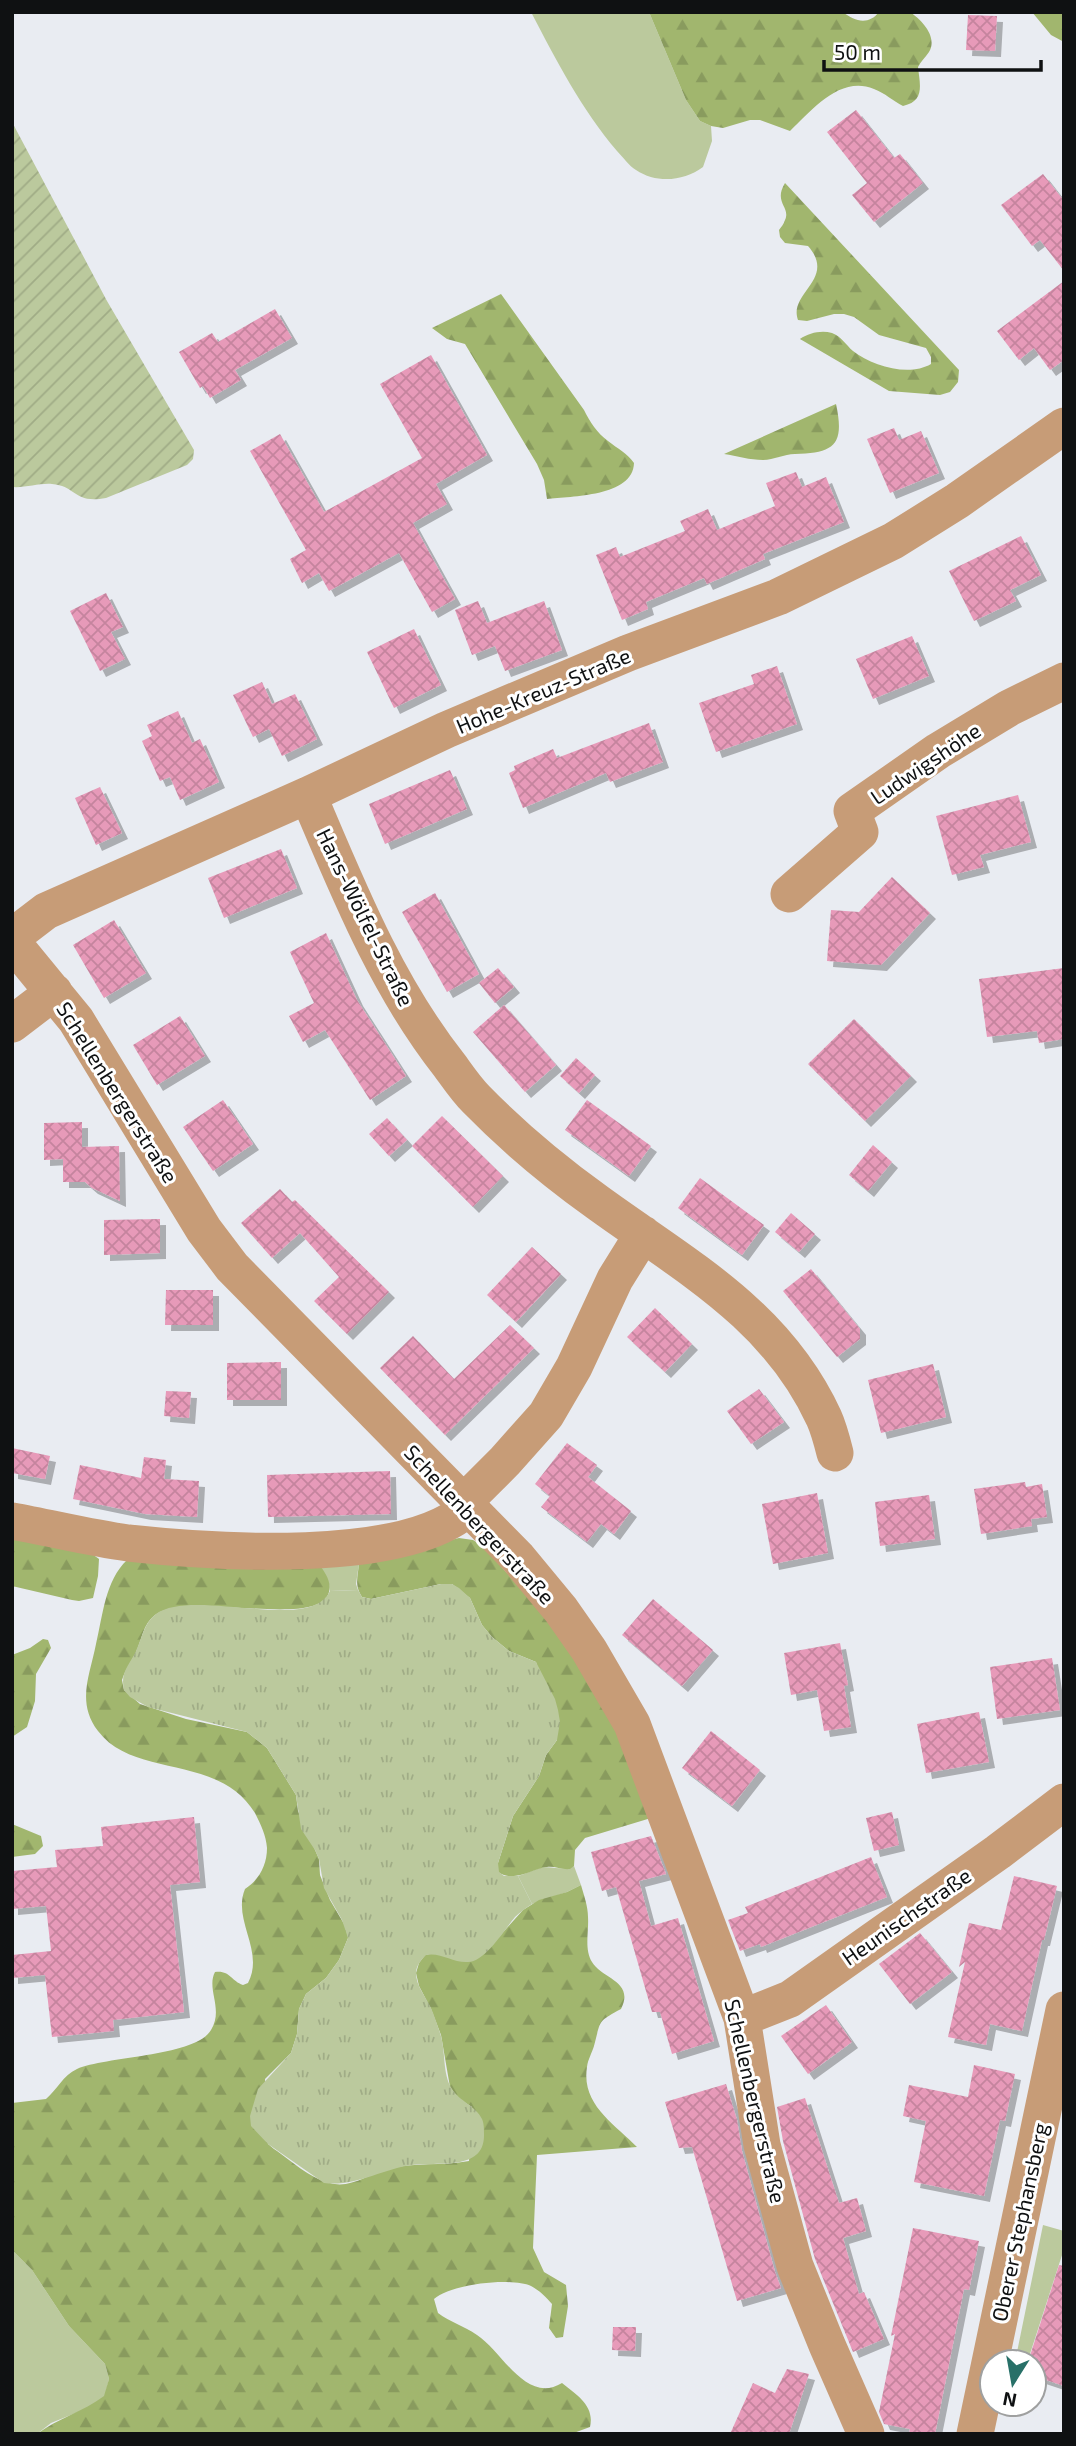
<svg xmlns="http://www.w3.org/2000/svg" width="1076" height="2446" font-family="'Exo 2',sans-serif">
<defs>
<pattern id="forest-firs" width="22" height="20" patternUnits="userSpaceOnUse" patternTransform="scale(1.75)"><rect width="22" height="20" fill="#a1b66e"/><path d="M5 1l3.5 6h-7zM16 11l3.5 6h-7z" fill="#899b5e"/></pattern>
<pattern id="park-tufts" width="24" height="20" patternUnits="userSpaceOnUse" patternTransform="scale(1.75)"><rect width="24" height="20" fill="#bbc99d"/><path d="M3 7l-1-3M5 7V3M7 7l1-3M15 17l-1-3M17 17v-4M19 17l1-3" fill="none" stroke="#a0ac86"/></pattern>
<pattern id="garden-furrows" width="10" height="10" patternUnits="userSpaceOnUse" patternTransform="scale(1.75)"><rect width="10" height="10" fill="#bbc99d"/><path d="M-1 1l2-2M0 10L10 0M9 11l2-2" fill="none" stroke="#a0ac86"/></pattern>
<pattern id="building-cross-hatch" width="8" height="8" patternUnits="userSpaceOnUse" patternTransform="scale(1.75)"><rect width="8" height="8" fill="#e79ab9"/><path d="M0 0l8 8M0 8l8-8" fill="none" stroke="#c5849e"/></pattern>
<filter id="shadow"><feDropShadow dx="6" dy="6" stdDeviation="0" flood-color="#0004"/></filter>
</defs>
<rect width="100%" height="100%" fill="#e9ecf2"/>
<path fill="#bbc99d" d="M531,12H649L686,100L700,121L711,126L712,141L703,167C684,181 657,184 636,170C629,166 623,157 617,151C582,110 556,60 531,12Z
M318,1563H359L356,1584L358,1590L330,1591L329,1584Z
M574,1866L581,1885L567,1892L532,1904L518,1876C525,1874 533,1870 540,1868C552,1865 563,1872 574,1866Z
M1043,2225L1064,2231V2249L1028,2360L1016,2357Z
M12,2250L32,2270L69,2326L105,2364L109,2379L105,2396L88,2408L51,2423L37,2434H12Z"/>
<path fill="url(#forest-firs)" d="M649,12H843C855,22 869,25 879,12H910C922,20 938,37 929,52C925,58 921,61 918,67C920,85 925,101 903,106C893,101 885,93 874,89C840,75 812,110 790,131L760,120H750L723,128L711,126L700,121L686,100Z
M1032,12H1064V42L1051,35Z
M785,183L959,370L958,382L950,392L940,395L889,391L800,339C809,333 821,330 832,333C841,336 846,345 853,351C872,366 909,377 931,364V357L926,348L879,335L854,317L844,314H834L807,321L798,320C788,293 837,279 808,246L785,243L780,237L779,230C781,227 784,224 785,220C791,207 773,203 785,183Z
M501,294L584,410C590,422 597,433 608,441C618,449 627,453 634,463C633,497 571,496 547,499L544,480L537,464L465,344L447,339L432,328Z
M836,404C845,445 834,453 795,454C784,454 774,460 763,460C750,460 737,456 724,454Z
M12,1532L88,1551L99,1559L98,1576L93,1598L79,1601L72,1600L12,1586Z
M459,1538L473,1540L484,1547L544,1615L579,1665L617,1728L651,1818L585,1838L575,1850L574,1866L570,1869C562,1870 555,1866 547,1867C531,1869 514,1883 498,1872V1863L513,1816L539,1776L546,1755L557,1740L536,1662L509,1651L492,1637L482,1625L470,1598L452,1584H441L371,1599L362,1597C354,1585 358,1577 359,1563Z
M127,1560L318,1563C324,1571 332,1581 329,1592C320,1630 187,1590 155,1615C143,1624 142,1639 136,1652C131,1663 126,1668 122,1680L124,1690L140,1704L186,1719L247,1732L267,1748L296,1795L298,1811L319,1859L320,1875L330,1900L347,1929L348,1938L339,1960L326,1978L306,1994L299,2009L297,2034L291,2053L265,2079L268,2144L274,2149C292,2161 309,2178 330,2183C350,2189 369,2174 387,2169C415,2162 442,2166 469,2161L472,2107L459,2099L450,2087L441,2035L431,2009L419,1986L416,1973L419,1963L425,1955L434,1953L444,1956L487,1950L523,1910L539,1900L567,1892L581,1885C584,1896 588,1906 588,1917C589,1932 584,1949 592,1962C602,1979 635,1981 621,2009C597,2022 601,2020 594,2046C592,2053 588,2059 587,2067C581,2105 615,2124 637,2147L537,2155L533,2248L544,2272L566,2285L568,2306L563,2337L556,2338L549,2328L552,2304C547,2298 539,2290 531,2286C510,2277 451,2284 434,2299L438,2313C450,2322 464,2326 477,2335C502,2351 526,2405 562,2383C577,2395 595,2406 590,2427L571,2434H37C58,2418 83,2412 104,2396L109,2379L105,2364L69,2326L32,2270L12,2250V2103L46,2099C57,2090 63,2075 77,2069C106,2056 195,2057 211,2030C224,2009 206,1989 215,1972C230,1970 231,1981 243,1985L248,1983C265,1951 232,1920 245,1889C259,1880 267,1865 267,1848C266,1835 261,1825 255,1813C218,1753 134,1779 98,1731C76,1702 90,1675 96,1644C103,1615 105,1581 127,1560Z
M43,1639L48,1640L51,1648L36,1674L35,1701L27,1727L12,1737V1655L30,1648Z
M12,1824L41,1836L43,1846L35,1854L12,1857Z"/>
<path fill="url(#park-tufts)" d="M441,1584H452L459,1588L470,1598L482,1625L492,1637L509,1651L536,1662L555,1699L558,1710L560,1722L557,1740L546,1755L539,1776L513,1816L498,1863L499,1872L504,1876H518L532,1904C526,1908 520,1912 515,1917C505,1929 485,1962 468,1962C453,1963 441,1952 426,1955C421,1960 416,1966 416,1973C416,1986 426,1997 431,2008C434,2015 437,2024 440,2033C446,2050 442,2074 452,2089C459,2101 476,2106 482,2119C484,2123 484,2130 484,2134C485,2172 437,2161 412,2165C382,2169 355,2187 324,2183L268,2144L251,2126L250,2116L258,2089L291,2053L297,2034L299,2009L306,1994L326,1978L339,1960L348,1938L342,1920L324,1888L319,1859L315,1850L301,1829L296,1795L267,1748L247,1732L148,1707L130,1697L124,1690C120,1672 129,1666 136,1651C142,1638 144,1623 156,1614C194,1587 310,1634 330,1591L358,1590L362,1597L371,1599Z"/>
<path fill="url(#garden-furrows)" d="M12,122L107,301L194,450L193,459L187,465L106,498C73,504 77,486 52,484C39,483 26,488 12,487Z"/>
<path fill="url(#building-cross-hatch)" filter="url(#shadow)" d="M968,15L997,16L995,51L966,50Z
M856,110L894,158L900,154L923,183L874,222L852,195L867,183L827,132Z
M1043,174L1064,201V271L1040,240L1032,246L1001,205Z
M1064,281V360L1050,370L1034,348L1019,360L997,331Z
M275,309L292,338L235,370L241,380L210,398L203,386L200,388L179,352L212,333L218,342Z
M431,355L487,455L436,484L447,504L413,523L455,599L432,612L399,553L329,591L319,573L302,583L290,559L306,550L250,451L280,434L324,512L422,458L380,384Z
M894,428L899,440L921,431L939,473L890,493L867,439Z
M796,472L802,487L826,477L844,522L763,554L765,559L707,584L704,578L646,602L648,609L622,620L596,555L616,547L620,557L685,531L680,521L708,509L717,530L775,506L766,483Z
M1021,536L1041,575L1010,590L1016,601L974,621L949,571Z
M106,593L123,627L111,632L125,659L100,671L70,611Z
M478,601L487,623L544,601L562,650L505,671L495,646L472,655L455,610Z
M414,629L441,685L394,708L367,652Z
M912,636L929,676L873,699L856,659Z
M777,666L797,724L716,752L699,703L754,684L751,675Z
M262,682L272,704L295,694L317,739L282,756L269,729L253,737L233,695Z
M178,711L192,743L200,739L219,782L180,800L170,777L160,781L142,741L152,736L147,725Z
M649,723L663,762L610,782L606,773L523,808L509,773L515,770L514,766L553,749L557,758Z
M450,770L467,809L385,844L369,804Z
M100,787L122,833L96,845L75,798Z
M1018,795L1031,842L980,855L984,867L952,875L936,816Z
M281,849L297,888L224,918L208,878Z
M892,877L930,913L881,965L827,961L831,910L859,912Z
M435,893L479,974L447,992L402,912Z
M114,920L146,973L104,998L73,945Z
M326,933L357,1000L406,1076L370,1100L325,1030L303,1042L289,1016L314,1003L290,952Z
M498,968L514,987L495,1003L479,983Z
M1064,968V1039L1039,1043L1037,1031L987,1037L979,979Z
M504,1005L556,1065L525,1092L473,1032Z
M180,1016L205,1056L157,1085L133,1045Z
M854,1019L911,1076L865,1121L808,1064Z
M576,1058L595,1075L579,1093L560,1076Z
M223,1100L253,1144L213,1171L183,1127Z
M587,1100L651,1146L629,1176L565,1130Z
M442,1116L503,1176L473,1207L412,1146Z
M387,1118L407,1140L389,1156L369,1134Z
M82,1122V1147L119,1146L120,1201L92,1188L85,1182H63V1159L44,1160V1123Z
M873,1145L892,1162L868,1191L849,1175Z
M700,1178L764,1225L742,1255L678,1208Z
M280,1189L292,1202L295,1200L389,1292L347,1334L314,1301L339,1277L300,1233L272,1258L241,1223Z
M791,1213L815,1234L799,1252L775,1232Z
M160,1219V1253L104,1255V1220Z
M532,1247L561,1274L516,1322L487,1295Z
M811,1269L860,1329V1339L837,1357L783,1291Z
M166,1290H213V1325H165Z
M655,1308L692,1344L665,1372L627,1337Z
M510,1325L534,1348L445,1435L380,1368L413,1336L454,1379Z
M281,1362V1400H227V1363Z
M933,1364L946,1417L881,1433L868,1380Z
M759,1389L784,1422L751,1444L727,1411Z
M166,1391L191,1392L189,1418L164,1416Z
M567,1443L597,1465L588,1477L631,1511L614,1534L601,1524L587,1542L541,1507L550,1496L535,1484Z
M12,1448L50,1456L45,1479L12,1473Z
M144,1457L166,1460L164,1479L199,1481L197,1517L145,1514L73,1499L80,1465L141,1478Z
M390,1471L391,1514L268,1517L267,1475Z
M1025,1482L1026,1487L1042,1484L1047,1517L1031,1519L1032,1526L981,1534L974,1489Z
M817,1493L828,1553L773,1564L762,1504Z
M929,1495L935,1539L880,1546L875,1502Z
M653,1599L713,1650L682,1686L622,1635Z
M840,1643L848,1685L844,1686L851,1727L824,1731L817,1690L791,1695L784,1653Z
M1052,1658L1060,1710L997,1719L990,1667Z
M979,1712L989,1762L926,1773L917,1724Z
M711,1731L760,1770L732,1806L682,1768Z
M892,1812L899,1845L874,1851L866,1818Z
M194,1817L200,1882L170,1885L184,2012L113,2020L114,2031L52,2037L45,1975L12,1978V1955L51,1951L46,1906L12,1909V1871L57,1867L55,1850L103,1846L101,1827Z
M651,1836L666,1874L639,1881L651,1926L678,1918L714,2041L672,2054L660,2012H652L616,1887L602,1891L591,1852Z
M871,1857L887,1897L761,1947L760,1944L740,1951L728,1920L748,1913L745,1907Z
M1014,1876L1057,1886L1044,1940H1042L1022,2031L990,2024L986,2045L948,2037L965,1962L959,1967L969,1923L1001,1930Z
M920,1933L952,1972L910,2004L879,1964Z
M826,2005L852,2042L808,2074L781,2036Z
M974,2065L1015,2074L1005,2121L1000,2120L984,2196L914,2182L926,2121L903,2116L909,2085L968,2097Z
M726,2084L737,2120L742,2151L775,2272L781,2288L737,2301L692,2147L679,2148L665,2102Z
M805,2098L839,2203L857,2198L866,2231L843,2238L859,2294L864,2292L884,2339L853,2352L815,2259L783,2141L777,2107Z
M913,2228L979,2241L969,2290L964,2289L935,2434H909L910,2429L884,2424L879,2412L895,2334L891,2336Z
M1059,2265L1064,2266V2386L1034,2376V2362H1028Z
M613,2327H636L635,2351L612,2350Z
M787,2369L809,2374L789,2434H730L753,2383L775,2393Z"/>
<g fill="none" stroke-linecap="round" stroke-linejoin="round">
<path stroke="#c79c77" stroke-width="37" d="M308,795C348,889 386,985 450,1066C458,1077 466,1089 476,1099C513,1137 554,1171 597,1202C685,1266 776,1314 824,1418C829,1429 832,1441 835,1453
M789,894L860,832L852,811L938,751L1009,708L1064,681
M12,937L46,911L308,795L446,730L628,653L778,597L893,541L957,501L1064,426
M12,942L76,1020L204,1230L232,1267L518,1558L561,1610L589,1650L632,1724L742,2018L762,2145L795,2266L827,2345L866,2434
M12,1024L54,992
M463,1503L505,1461L546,1415L574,1367L615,1279L643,1234
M12,1521C51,1528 90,1538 128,1543C211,1552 406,1566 468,1508
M742,2018L790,1999L998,1852L1064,1802
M975,2434L1064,2010"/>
</g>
<g text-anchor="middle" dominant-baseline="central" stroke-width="6" stroke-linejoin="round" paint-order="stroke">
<g font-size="21" fill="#0f1112" stroke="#fff">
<text transform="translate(543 690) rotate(-23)">Hohe-Kreuz-Straße</text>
<text transform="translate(925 763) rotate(-34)">Ludwigshöhe</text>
<text transform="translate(366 917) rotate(64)">Hans-Wölfel-Straße</text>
<text transform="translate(118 1092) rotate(58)">Schellenbergerstraße</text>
<text transform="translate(480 1524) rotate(47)">Schellenbergerstraße</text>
<text transform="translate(906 1916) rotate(-35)">Heunischstraße</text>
<text transform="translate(756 2101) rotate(77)">Schellenbergerstraße</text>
<text transform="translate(1019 2222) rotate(-78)">Oberer Stephansberg</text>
</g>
</g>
<rect width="1076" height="2446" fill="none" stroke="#0f1112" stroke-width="28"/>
<g transform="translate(1013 2383) rotate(191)"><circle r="33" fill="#ffffff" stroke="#9fa0a0" stroke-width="2"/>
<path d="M0-5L12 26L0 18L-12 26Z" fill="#287068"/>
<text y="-10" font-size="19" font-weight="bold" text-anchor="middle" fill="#0f1112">N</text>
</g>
<path d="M824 60v10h217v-10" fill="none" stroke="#0f1112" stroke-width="3.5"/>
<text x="834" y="60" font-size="21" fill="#0f1112" stroke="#ffffff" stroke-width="5" paint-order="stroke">50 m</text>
</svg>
